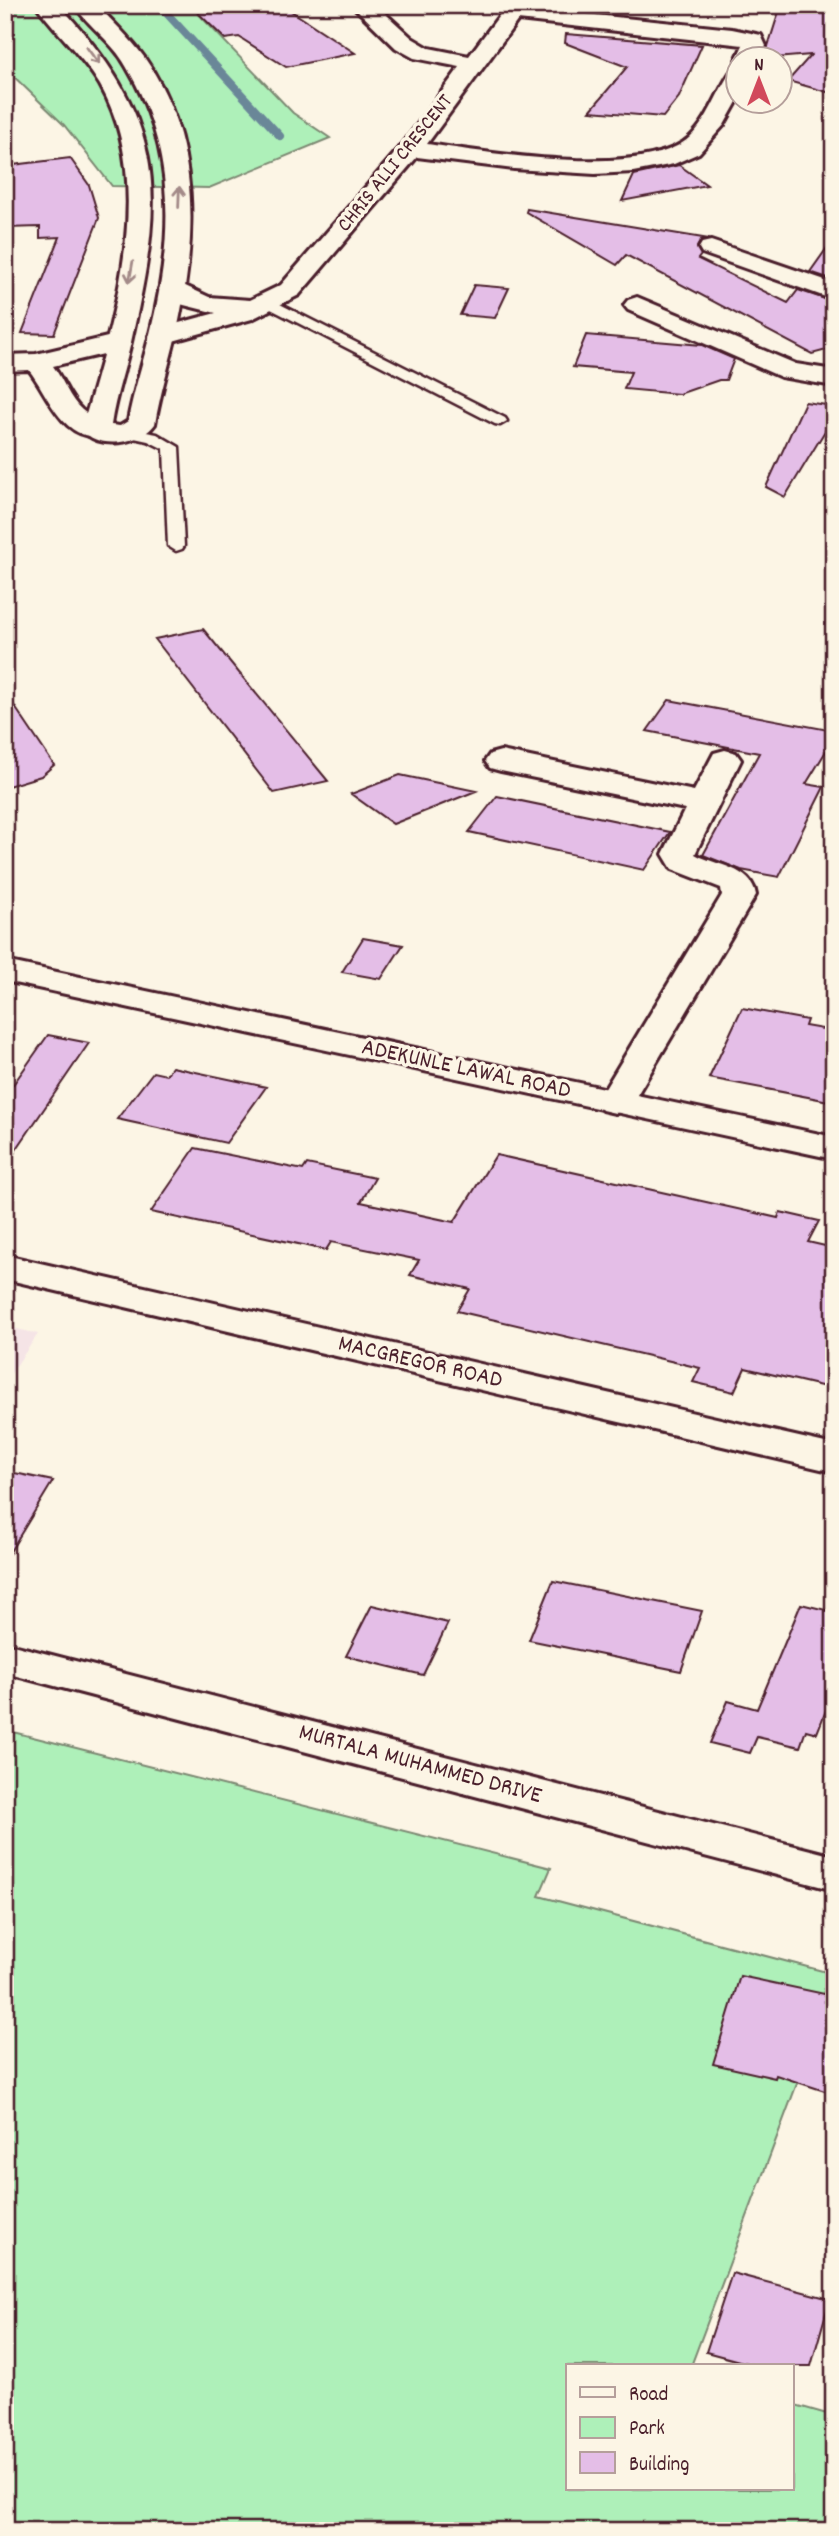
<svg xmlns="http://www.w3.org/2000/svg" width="839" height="2536" font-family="Dekko,sans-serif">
<rect width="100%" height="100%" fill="#fcf5e5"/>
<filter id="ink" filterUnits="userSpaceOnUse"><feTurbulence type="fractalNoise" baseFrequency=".0143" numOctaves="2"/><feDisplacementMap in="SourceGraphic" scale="14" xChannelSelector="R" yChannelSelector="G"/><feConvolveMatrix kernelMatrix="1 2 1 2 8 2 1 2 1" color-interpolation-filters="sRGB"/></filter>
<g filter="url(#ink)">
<path fill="#f5e4e6" d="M5,1326L38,1334L5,1382Z"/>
<path fill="#aef0b9" stroke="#7c8872" stroke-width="2" d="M5,5H190L293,113L330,138L209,188L112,186L64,125L5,68Z
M5,1730L551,1868L539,1896L834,1974V1985L691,2366H568V2489H792V2404L834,2416V2531H5Z"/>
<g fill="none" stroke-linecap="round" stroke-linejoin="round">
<path stroke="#6b8798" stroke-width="8" d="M159,5L280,136"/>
</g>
<path fill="#e4bee7" stroke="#4a1f2b" stroke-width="2" d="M190,5H282L355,53L286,67L239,37L225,39Z
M781,5H834V94L788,81L811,55L764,59Z
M566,34L702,45L679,97L663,117L590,111L627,67L565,43Z
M70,158L89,185L99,218L54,334L22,333L60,237L40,238V227L5,228V166Z
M679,165L707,185L622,201L634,175Z
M527,209L709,239L701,240L697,247L701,255L698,259L788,303L798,290L834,302V348L812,354L626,255L617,265L526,212Z
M834,238V280L810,272Z
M474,285L509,288L495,318L460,315Z
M586,335L702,345L734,359L726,380H719L679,394L624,389L631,372L573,367Z
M805,402L834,406V416L785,497L766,487Z
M203,629L328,781L274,793L155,639Z
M5,692L54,765L41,776L5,787Z
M669,700L834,731V738L806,784L824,787L779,877L741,870L703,855L759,753L647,731Z
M400,775L476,791L393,824L351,794Z
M497,796L670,832L644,870L469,832Z
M363,938L403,945L381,979L342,972Z
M742,1008L807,1020L805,1026L834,1031V1102L709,1078Z
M48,1035L89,1043L5,1166V1096Z
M172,1067L266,1087L226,1143L117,1119L153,1072L166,1075Z
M195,1148L303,1170L307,1164L375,1178L361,1202L454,1222L496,1155L778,1218L780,1212L819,1221L808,1242L834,1248V1389L745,1368L734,1392L693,1382L700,1368L457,1311L470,1289L410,1275L419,1260L331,1242L326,1250L151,1212Z
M5,1471L53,1481L5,1560Z
M553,1581L702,1611L681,1671L529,1640Z
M801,1604L834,1612V1690L817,1733L806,1730L800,1747L757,1737L750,1753L710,1743L728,1701L757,1709Z
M372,1605L448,1623L423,1675L346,1656Z
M740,1976L834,1996V2094L776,2075L775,2078L713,2064Z
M732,2273L830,2299L811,2366H758L706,2352Z"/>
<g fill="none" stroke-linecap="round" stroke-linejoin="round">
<g stroke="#4a1f2b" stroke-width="5">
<path id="service" d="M268,298L505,418L507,421L500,425L495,424L263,305V299Z
M130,429L157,434L179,447L184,546L182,549L176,551L168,546L164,449L148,441L125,436L123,433L125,430Z"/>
</g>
<g stroke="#4a1f2b" stroke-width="6">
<path id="minor" d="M352,5H376L412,38L429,48L469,56L507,5H529L527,8L732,29L761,35L766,46L759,60H738V62L736,60L743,45L518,20L427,144C486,152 645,180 690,137C709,119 716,94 730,73L738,71V100L724,125L699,153L674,164L633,172L595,174L514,169L417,157L299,295L252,319L162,344L153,342L149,336L153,330L216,313L180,304L163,294L159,289L163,284L172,281L181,284L209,297L250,300L281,285L403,144L460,67L414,58L396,48Z
M711,241L834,283V300L702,253L699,248L702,243Z
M637,297L796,364L834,370V386L781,377L628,310L624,305L628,300Z
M116,335L125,337L129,343L125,349L53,366C63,379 69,399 82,410C90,417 103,419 110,429L106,435C63,445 49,395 29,370L5,371V355L36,354Z
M725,750L736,753L741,760L695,854C716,866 752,867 756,895L628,1110L615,1113L602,1110L597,1102L722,895L721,888L672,869L663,854L685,809L501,771L490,768L485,761L490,754L501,751L694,791L714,753Z
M5,1255L834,1445V1472L5,1279Z"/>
</g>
<g stroke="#4a1f2b" stroke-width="6">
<path id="secondary" d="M36,5H59C164,118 166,186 133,333C127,363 115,396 111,425L120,426L128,421C133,393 142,366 149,338C173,243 178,153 126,66C113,42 89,27 74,5H97C113,22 130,38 144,57C202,140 197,241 176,335C169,365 160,394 155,424C141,444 97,451 82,429C112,324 158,187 100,85C82,55 56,33 36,5Z
M5,961L834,1137V1159L5,981Z
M5,1643L834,1856V1890L5,1673Z"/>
</g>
<use href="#service" fill="#fcf5e5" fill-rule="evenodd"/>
<use href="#minor" fill="#fcf5e5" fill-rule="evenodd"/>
<use href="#secondary" fill="#fcf5e5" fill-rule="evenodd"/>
</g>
<defs><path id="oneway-shaft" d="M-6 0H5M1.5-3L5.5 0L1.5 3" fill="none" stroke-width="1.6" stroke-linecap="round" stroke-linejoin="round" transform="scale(1.75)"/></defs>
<g stroke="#a38a88">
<use href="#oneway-shaft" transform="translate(93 56) rotate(54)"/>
<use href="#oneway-shaft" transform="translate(179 197) rotate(-88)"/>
<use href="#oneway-shaft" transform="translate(131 272) rotate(100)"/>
</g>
</g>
<g text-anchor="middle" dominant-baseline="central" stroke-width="7" stroke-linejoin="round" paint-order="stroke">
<g font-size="21" fill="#4a1f2b" stroke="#fcf5e5">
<text transform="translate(396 164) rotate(-51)">CHRIS ALLI CRESCENT</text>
</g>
<g font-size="24" fill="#4a1f2b" stroke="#fcf5e5">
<text transform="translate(466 1070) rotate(12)">ADEKUNLE LAWAL ROAD</text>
<text transform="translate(420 1363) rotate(13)">MACGREGOR ROAD</text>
<text transform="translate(420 1765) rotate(15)">MURTALA MUHAMMED DRIVE</text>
</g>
</g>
<rect width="839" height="2536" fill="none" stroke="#fcf5e5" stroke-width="28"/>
<rect x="14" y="14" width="811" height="2508" fill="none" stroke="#4a1f2b" stroke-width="2.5" filter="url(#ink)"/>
<rect x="566" y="2364" width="228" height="126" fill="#fcf5e5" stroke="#b59f9b" stroke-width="2"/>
<rect x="580" y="2387" width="35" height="10" fill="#fcf5e5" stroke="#b59f9b" stroke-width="2"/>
<text x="629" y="2400" font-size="21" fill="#4a1f2b">Road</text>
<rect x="580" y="2417" width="35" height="21" fill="#aef0b9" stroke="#b59f9b" stroke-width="2"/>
<text x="629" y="2434" font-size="21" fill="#4a1f2b">Park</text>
<rect x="580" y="2452" width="35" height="21" fill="#e4bee7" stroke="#b59f9b" stroke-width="2"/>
<text x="629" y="2470" font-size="21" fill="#4a1f2b">Building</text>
<g transform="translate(759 80)"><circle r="33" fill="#fcf5e5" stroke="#b59f9b" stroke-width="2"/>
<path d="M0-5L12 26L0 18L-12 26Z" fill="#d1495b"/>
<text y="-10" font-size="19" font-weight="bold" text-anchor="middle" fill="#4a1f2b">N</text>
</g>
</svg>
